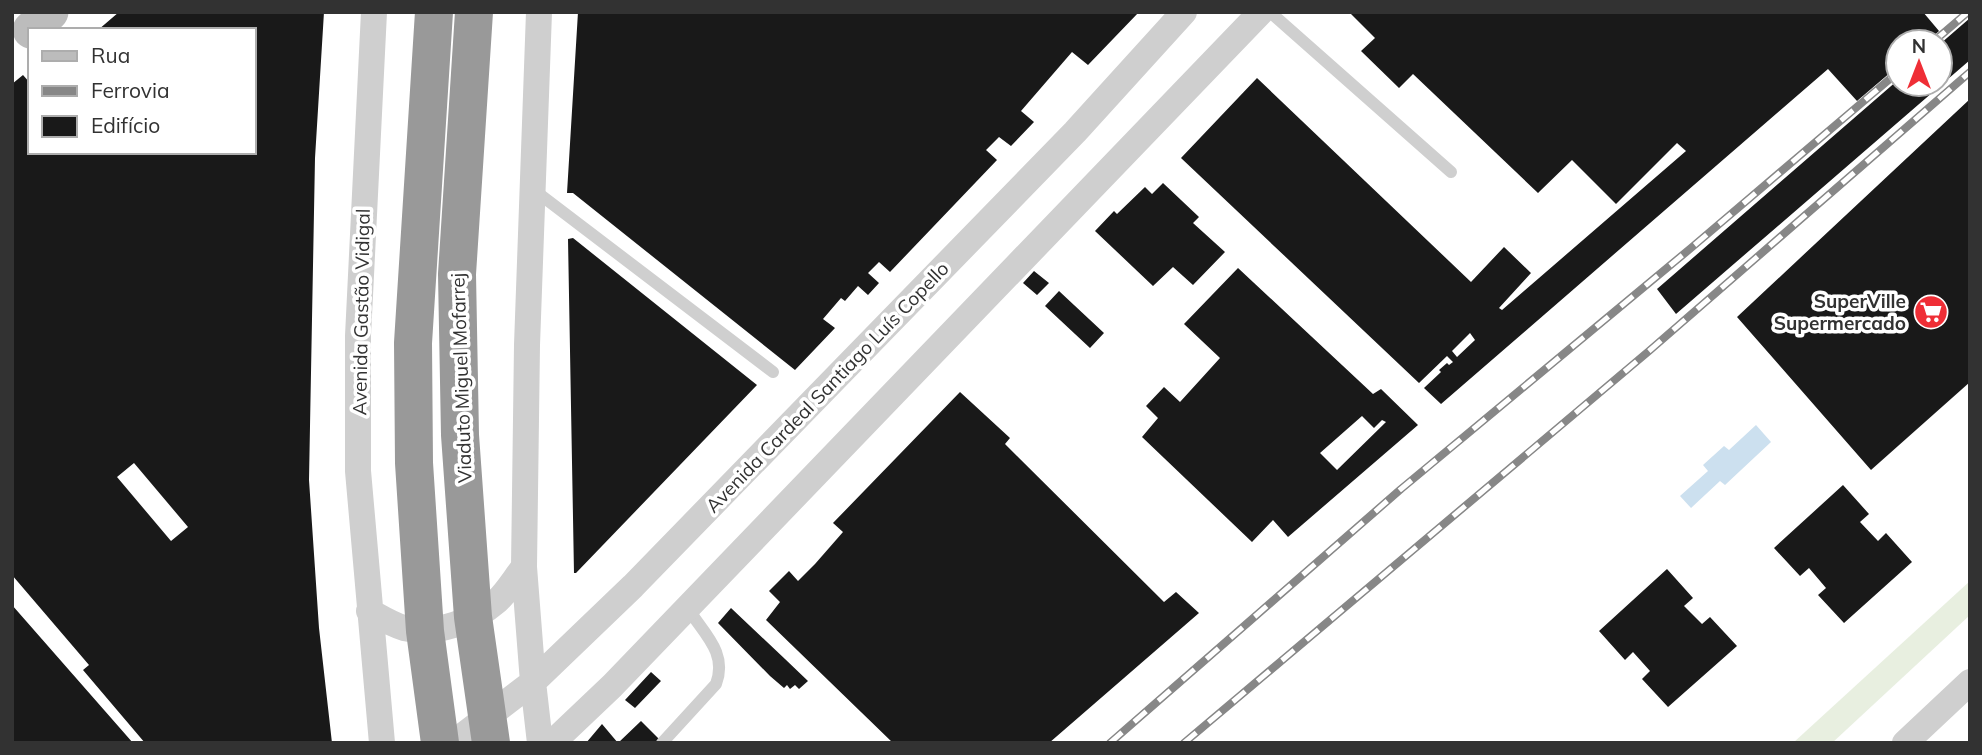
<svg xmlns="http://www.w3.org/2000/svg" width="1982" height="755" font-family="Mulish,sans-serif">
<rect width="100%" height="100%" fill="#fff"/>
<path fill="#e8efe0" d="M1970,581V615L1832,743H1793Z"/>
<path fill="#cce0ef" d="M1756,425L1771,442L1725,485L1720,481L1691,508L1680,496L1708,471L1703,465L1724,446L1729,450Z"/>
<path fill="#191919" fill-rule="evenodd" d="M119,12H324L315,158L309,480L319,628L332,743H145L83,670L89,665L12,575V84L23,75L30,83V152H254V30H98ZM134,463L188,527L171,541L117,477Z
M578,12H1139L1088,65L1072,52L1021,111L1034,122L1011,146L999,137L986,150L997,160L890,272L879,262L868,273L879,283L868,295L858,286L845,301L841,298L823,319L835,328L795,370L573,193H567Z
M1349,12H1923L1939,31L1927,42H1898V66L1857,101L1828,69L1441,404L1424,388L1441,372L1439,370L1447,363L1449,365L1453,362L1447,356L1419,383L1181,158L1257,78L1471,282L1504,247L1531,273L1499,308L1502,310L1686,151L1677,143L1616,204L1572,160L1538,193L1413,74L1399,88L1361,51L1375,38ZM1470,333L1475,340L1457,357L1452,351Z
M1970,18V60L1676,314L1657,289L1898,80V84H1940V44Z
M1970,99V382L1871,470L1737,317Z
M1163,183L1199,217L1193,223L1225,252L1193,285L1173,267L1153,286L1095,231L1114,211L1117,214L1145,187L1152,194Z
M573,238L757,385L576,573H574L568,239Z
M1238,268L1373,394L1381,389L1418,425L1288,537L1273,520L1252,542L1142,437L1158,418L1146,406L1164,387L1180,402L1220,358L1184,324ZM1362,416L1374,428L1382,420L1386,422L1337,470L1320,453Z
M1034,271L1049,283L1037,295L1023,283Z
M1059,291L1104,333L1090,348L1045,306Z
M960,392L1010,438L1005,444L1164,602L1176,592L1199,613L1049,743H893L766,620L780,602L769,591L789,571L798,581L815,564L843,532L833,523Z
M1843,485L1869,514L1860,522L1878,541L1886,533L1912,562L1844,623L1818,595L1826,588L1809,568L1800,576L1774,548Z
M1667,569L1693,598L1684,606L1702,624L1710,617L1737,646L1668,707L1642,679L1650,671L1633,652L1625,660L1599,631Z
M12,605L133,743H12Z
M731,608L785,659L808,681L799,689L795,685L790,689L787,685L784,688L770,676L718,623Z
M651,672L661,681L635,708L625,700Z
M641,721L663,743H618Z
M602,724L618,743H586Z"/>
<g fill="none" stroke-linecap="round" stroke-linejoin="round">
<path stroke="#cfcfcf" stroke-width="12" d="M1270,12L1451,172
M534,190L773,372
M662,743L716,684C728,652 703,633 687,607"/>
<path stroke="#cfcfcf" stroke-width="26" d="M374,12L358,336V471L382,743
M539,12L527,345L524,567L533,682L540,743
M369,611C380,617 393,625 404,628C436,635 473,622 497,601C507,592 515,578 524,567
M453,743L533,682L633,586L1075,132L1184,12
M552,743L612,686L1261,12
M1905,743L1970,682"/>
<path stroke="#bcbcbc" stroke-width="37" d="M31,30L50,12"/>
<g stroke="#878787" stroke-width="8">
<path id="rail" d="M1933,42L1968,12
M1110,743L1401,489L1691,248L1898,72
M1184,743L1649,351L1970,72"/>
</g>
<use href="#rail" stroke="#fff" stroke-width="5" stroke-dasharray="16" stroke-linecap="butt"/>
<path stroke="#999" stroke-width="38" d="M434,12L413,343L414,463L425,631L440,743
M474,12L457,274L460,435L473,617L491,743"/>
</g>
<defs>
<g id="supermarket-disc" transform="scale(1.75)"><circle r="9.5" fill="#ef2e36" stroke="#fff"/><path d="M-6-5.5h2.5l.6 2H6L4.5 2H-2.5L-4.4-4H-6ZM-1.5 3.2a1.3 1.3 0 1 0 .1 0ZM3 3.2a1.3 1.3 0 1 0 .1 0Z" fill="#fff"/></g>
</defs>
<g fill-rule="evenodd">
<use href="#supermarket-disc" x="1931" y="312"/>
</g>
<g text-anchor="middle" dominant-baseline="central" stroke-width="7" stroke-linejoin="round" paint-order="stroke">
<g font-size="19" font-weight="bold" fill="#323232" stroke="#fff" text-anchor="end">
<text x="1906" y="301">SuperVille<tspan x="1906" dy="22">Supermercado</tspan></text>
</g>
<g font-size="19" fill="#323232" stroke="#fff">
<text transform="translate(361 312) rotate(-89)">Avenida Gastão Vidigal</text>
<text transform="translate(461 378) rotate(-92)">Viaduto Miguel Mofarrej</text>
<text transform="translate(827 387) rotate(-46)">Avenida Cardeal Santiago Luís Copello</text>
</g>
</g>
<rect width="1982" height="755" fill="none" stroke="#323232" stroke-width="28"/>
<rect x="28" y="28" width="228" height="126" fill="#ffffff" stroke="#adadad" stroke-width="2"/>
<rect x="42" y="51" width="35" height="10" fill="#bcbcbc" stroke="#adadad" stroke-width="2"/>
<text x="91" y="63" font-size="21" fill="#323232">Rua</text>
<rect x="42" y="86" width="35" height="10" fill="#878787" stroke="#adadad" stroke-width="2"/>
<text x="91" y="98" font-size="21" fill="#323232">Ferrovia</text>
<rect x="42" y="116" width="35" height="21" fill="#191919" stroke="#adadad" stroke-width="2"/>
<text x="91" y="133" font-size="21" fill="#323232">Edifício</text>
<g transform="translate(1919 63)"><circle r="33" fill="#ffffff" stroke="#adadad" stroke-width="2"/>
<path d="M0-5L12 26L0 18L-12 26Z" fill="#ef2e36"/>
<text y="-10" font-size="19" font-weight="bold" text-anchor="middle" fill="#323232">N</text>
</g>
</svg>
